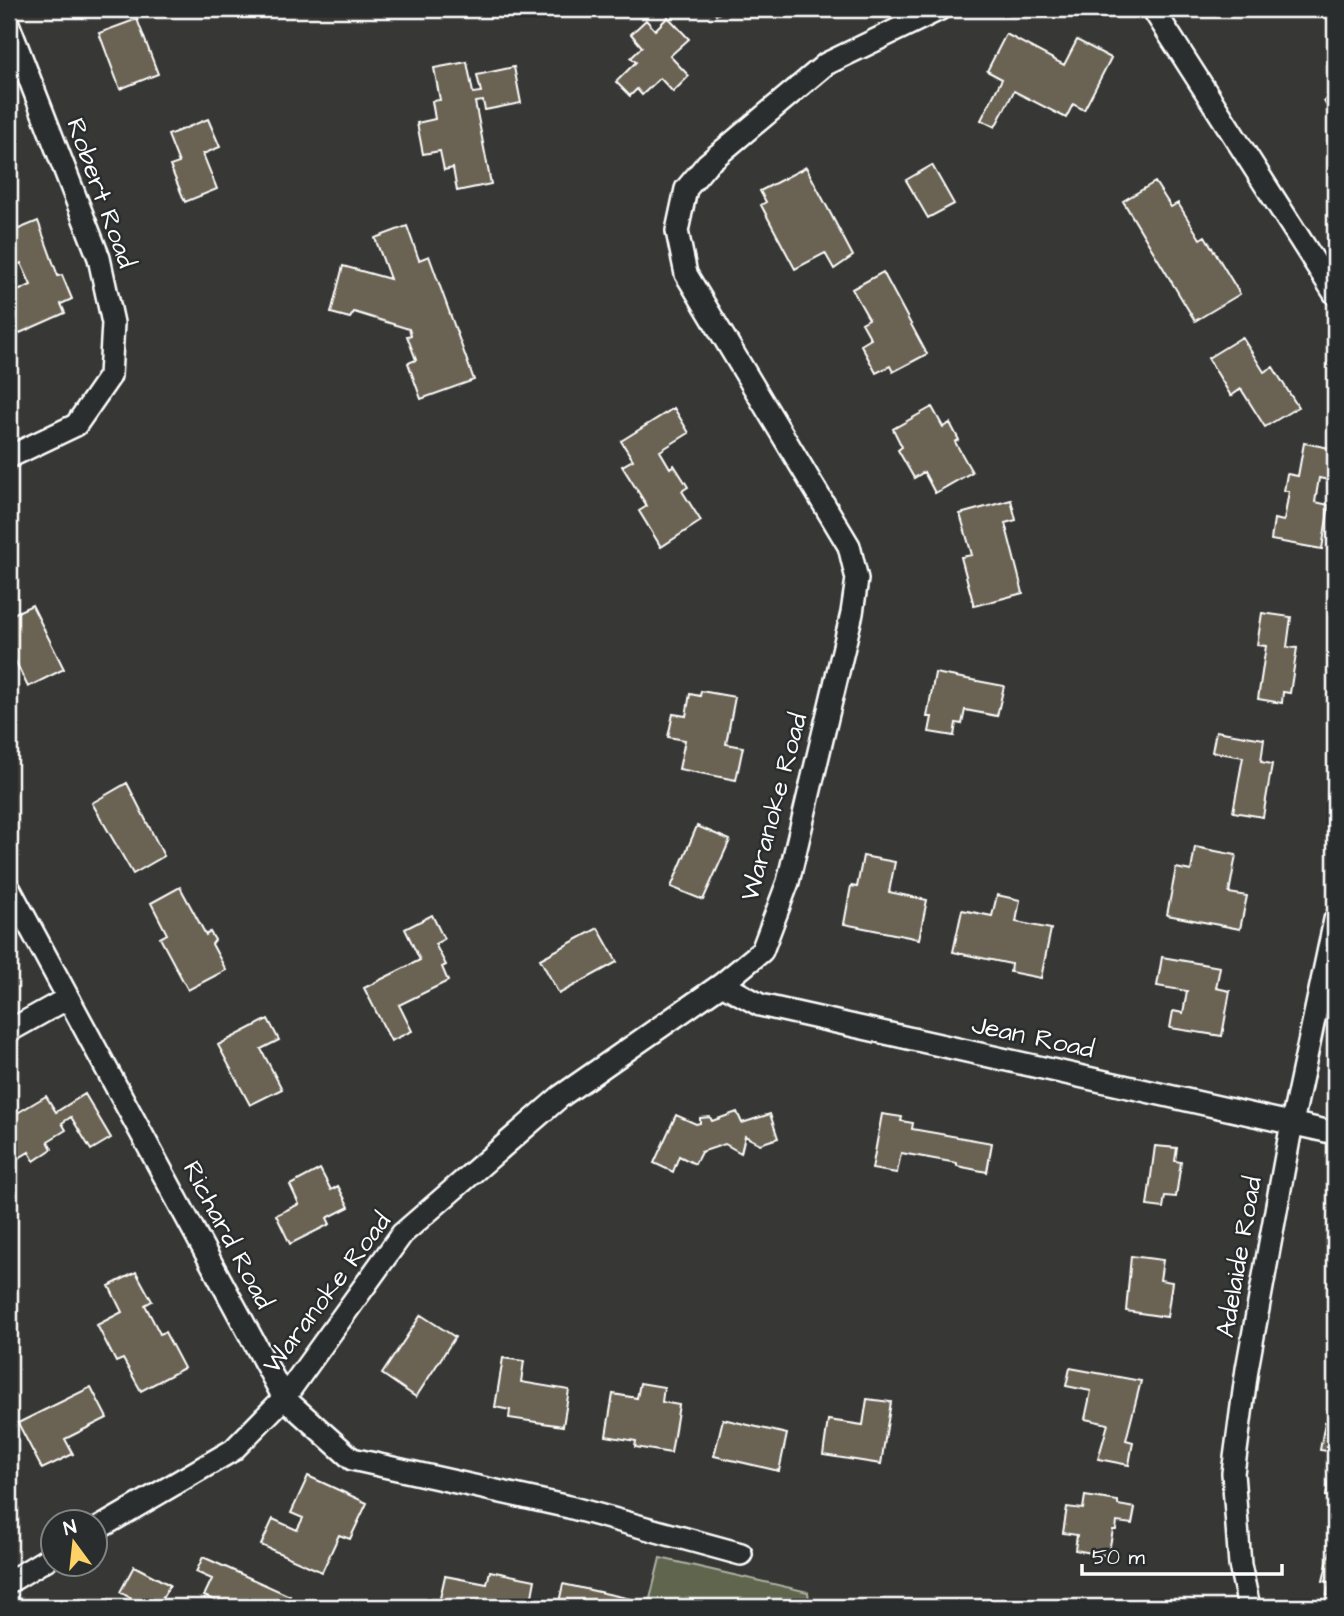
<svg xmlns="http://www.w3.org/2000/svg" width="1344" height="1616" font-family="'Architects Daughter',sans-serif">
<rect width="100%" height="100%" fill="#373835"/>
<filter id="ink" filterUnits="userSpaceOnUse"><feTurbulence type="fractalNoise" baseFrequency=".0143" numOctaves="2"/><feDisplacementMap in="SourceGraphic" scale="14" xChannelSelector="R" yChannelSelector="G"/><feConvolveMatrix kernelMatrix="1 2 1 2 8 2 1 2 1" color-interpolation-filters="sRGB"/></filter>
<g filter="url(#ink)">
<path fill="#5f664d" stroke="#afb2a6" stroke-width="2" d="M660,1558L808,1592L810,1607H648Z"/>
<path fill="#6b6453" stroke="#fff" stroke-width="2" d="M712,9H727L716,15Z
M753,9H770L758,16Z
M1297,9H1317L1302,17Z
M668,17L689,39L670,56L689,76L673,92L660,78L642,95L637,89L630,96L616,82L636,62L631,58L642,47L631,34L646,20L655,30Z
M137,19L158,74L120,89L99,33Z
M1006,34L1064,65L1077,40L1111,58L1084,110L1073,104L1066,118L1014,91L995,127L981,120L1002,79L987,71Z
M467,62L473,93L481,92L477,75L514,67L521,103L485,110L483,101L475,102L491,184L457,191L453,168L444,170L440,151L423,154L417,123L435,119L432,101L440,100L434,68Z
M1335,94V120L1324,101Z
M208,119L220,147L203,154L217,189L185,202L170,166L179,163L168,135Z
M932,165L954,204L928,218L906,180Z
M806,167L853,256L834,269L825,253L795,269L761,205L766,202L760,191Z
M1155,182L1171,207L1178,203L1200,239L1205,236L1240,294L1195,321L1123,201Z
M38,221L58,276L62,275L72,299L61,304L65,313L13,336L9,331V295L31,285L21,263L10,268L9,233Z
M407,226L419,260L429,256L474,380L421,399L408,363L416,360L407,336L411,335L409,329L354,312L350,318L331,313L343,266L390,279L375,238Z
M883,272L927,354L893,372L890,366L876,373L861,345L871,339L862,323L869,319L852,289Z
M1242,337L1264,372L1273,367L1298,407L1265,427L1241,389L1231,396L1208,358Z
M932,407L943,427L950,423L959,440L955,442L972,472L935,493L924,472L914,478L898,450L902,447L893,429Z
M674,408L689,433L660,451L670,468L674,465L688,487L682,491L701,521L661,547L639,511L647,506L622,466L633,460L621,441Z
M1304,443L1335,449L1333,481L1319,478L1315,502L1329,505L1322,549L1271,540L1274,519L1284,521L1289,491H1284L1287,474L1298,476Z
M1011,500L1016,520L1005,523L1023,593L974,606L961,557L972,555L960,514Z
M32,605L64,669L28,687L9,648V616Z
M1262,613L1291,617L1287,647L1297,648L1290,693L1283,692L1282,703L1258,699L1266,646L1257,645Z
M935,673L1004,686L997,716L965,710L962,724L956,723L954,736L929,732L932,717H927Z
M701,691L735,697L726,744L743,747L736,780L679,769L685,740L668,737L673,714L686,716L690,694L700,696Z
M1216,731L1264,739L1261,762L1272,764L1263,817L1233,812L1243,757L1212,752Z
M127,783L164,856L133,874L92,803Z
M697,826L730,840L703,900L671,887Z
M1195,847L1236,855L1229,893L1247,896L1240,929L1167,915L1176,868L1191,871Z
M863,856L895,862L889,892L927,900L919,939L844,924L851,886L857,887Z
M180,887L206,935L210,932L215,940L212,944L226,970L188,990L160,938L167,934L151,903Z
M997,895L1020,900L1016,922L1051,929L1041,978L1010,972L1011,964L953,952L962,910L992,916Z
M432,915L444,939L435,944L446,965L442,967L448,981L399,1005L412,1031L391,1041L364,988L420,960L405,929Z
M598,928L617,962L559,994L540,959Z
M1162,957L1220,967L1216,988L1230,991L1222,1036L1170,1028L1173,1011L1183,1013L1187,991L1157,986Z
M268,1019L279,1040L261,1049L282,1089L250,1105L218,1045Z
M85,1094L111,1138L91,1150L71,1117L62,1123L66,1130L48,1141L52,1149L34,1161L29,1152L9,1164V1118L46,1096L56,1112Z
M737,1112L742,1123L770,1114L778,1138L760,1144L745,1136L741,1153L725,1144L701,1152L695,1164L679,1156L673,1172L654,1163L676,1115L696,1124L700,1123V1118L710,1117L712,1121Z
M882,1114L902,1117L901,1121L913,1123L912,1129L992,1143L987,1172L957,1166V1163L901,1153L897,1173L872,1169Z
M1155,1146L1177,1148L1175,1161L1181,1162L1176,1197L1165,1196L1163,1208L1147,1206Z
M320,1169L331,1190L338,1186L349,1207L327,1218L330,1224L290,1244L276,1215L299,1204L290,1185Z
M1131,1256L1163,1260L1160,1280L1172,1282L1167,1317L1126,1311Z
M136,1272L152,1301L145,1305L160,1334L165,1332L184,1368L141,1391L123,1359L116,1362L97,1325L122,1312L109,1286Z
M421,1315L455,1337L416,1397L382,1374Z
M503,1358L524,1361L521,1382L569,1390L563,1426L509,1418L510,1410L495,1407Z
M1070,1368L1141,1381L1126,1440L1133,1442L1129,1465L1098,1459L1108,1424L1085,1419L1091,1391L1066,1386Z
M640,1383L664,1387L662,1402L679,1405L671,1453L635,1447L636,1441L606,1436L613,1394L637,1398Z
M91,1387L107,1418L65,1439L73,1454L42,1469L18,1423Z
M867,1399L891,1402L881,1464L823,1455L828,1420L863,1425Z
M723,1419L787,1434L779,1471L714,1456Z
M1325,1422L1335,1424V1497L1326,1496L1334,1452L1320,1450Z
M308,1476L367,1503L350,1539L339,1535L322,1572L261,1545L273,1519L297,1530L303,1518L291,1513Z
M1085,1496L1118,1501V1505L1135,1508L1132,1524L1117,1522L1116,1530H1113L1108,1556L1075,1550L1077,1535L1063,1533L1067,1507L1083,1509Z
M1330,1551L1335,1552V1597L1327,1595L1330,1582L1323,1581Z
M203,1557L290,1596L285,1607H244L245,1604L238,1601L235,1607H231L204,1596L212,1579L196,1572Z
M134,1566L170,1585L157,1607H147L120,1592Z
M490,1571L535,1580L530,1607H501L502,1604L486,1601L485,1607H438L445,1576L487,1584Z
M563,1584L631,1599L629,1607H558Z"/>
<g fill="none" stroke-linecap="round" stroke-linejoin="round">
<g stroke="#fff" stroke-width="26">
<path id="minor" d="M1153,9L1335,294
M9,26L99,258L113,323L110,376L76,425L9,457
M9,888L284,1398L352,1459L569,1507L741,1554
M722,984L760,1005L1335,1133
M9,1031L68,998
M94,1531L233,1450L284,1398L402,1234L561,1096L722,984L762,951L788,882L852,613L857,579L849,546L686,274L677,231L686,189L707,164L826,64L940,9
M9,1582L52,1556
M1249,1607L1240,1565L1233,1473L1247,1369L1292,1123L1335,920"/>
</g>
<use href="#minor" stroke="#2a2d2e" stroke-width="21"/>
</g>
</g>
<g text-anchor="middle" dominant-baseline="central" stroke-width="5" stroke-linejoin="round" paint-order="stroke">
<g font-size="26" fill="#fff" stroke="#2a2d2e">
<text transform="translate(101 193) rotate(70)">Robert Road</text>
<text transform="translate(774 807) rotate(-75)">Waranoke Road</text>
<text transform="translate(1033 1037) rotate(12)">Jean Road</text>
<text transform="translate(228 1235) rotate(62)">Richard Road</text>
<text transform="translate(1239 1257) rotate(-80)">Adelaide Road</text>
<text transform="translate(327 1293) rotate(-53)">Waranoke Road</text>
</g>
</g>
<rect width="1344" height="1616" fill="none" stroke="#2a2d2e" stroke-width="35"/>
<rect x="18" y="18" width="1309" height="1581" fill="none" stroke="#fff" stroke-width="2.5" filter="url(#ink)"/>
<g transform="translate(74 1543) rotate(345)"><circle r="33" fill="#2a2d2e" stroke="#7f8182" stroke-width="2"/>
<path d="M0-5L12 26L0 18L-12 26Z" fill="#ffd166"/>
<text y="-10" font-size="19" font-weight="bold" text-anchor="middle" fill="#ffffff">N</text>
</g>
<path d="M1082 1564v10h200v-10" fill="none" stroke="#ffffff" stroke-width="3.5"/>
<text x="1092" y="1564" font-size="21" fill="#ffffff" stroke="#2a2d2e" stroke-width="5" paint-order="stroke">50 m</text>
</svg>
